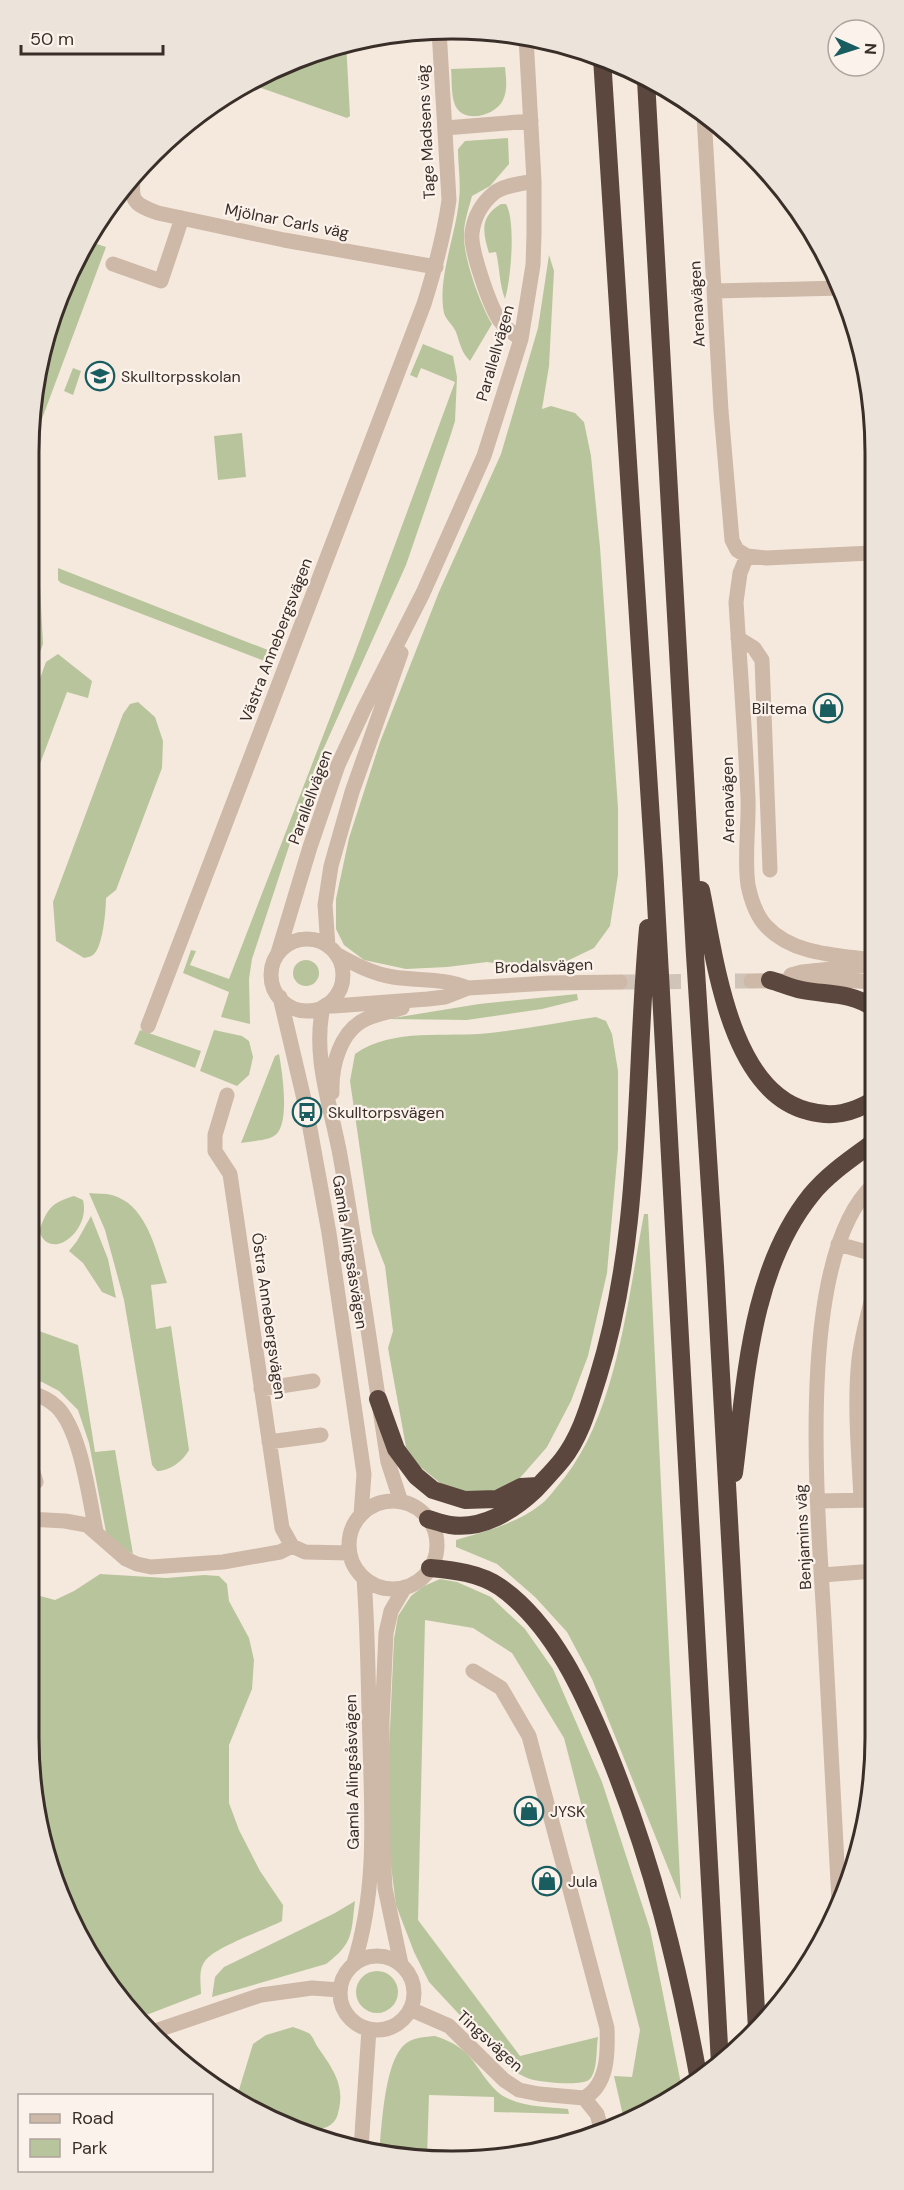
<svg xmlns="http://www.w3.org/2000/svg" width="904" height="2190" font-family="'DM Sans',sans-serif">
<rect width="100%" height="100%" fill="#f5e9dd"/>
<path fill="#b8c59c" d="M346,42L350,116L347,118L247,83L264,72Z
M505,67C506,78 508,89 503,100C495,117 460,125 454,102C451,92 452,79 451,69Z
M508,138L509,164L490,186L472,196C469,208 464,221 464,234C463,257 480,304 492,324L470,361C461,352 460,343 456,332C453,325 446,320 444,313C437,279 456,235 459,200C461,183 458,165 458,149L465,141Z
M501,204H506C516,221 511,279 505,299C499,283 500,269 496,252L489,253C483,233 479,217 501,204Z
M85,240L106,247L33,443L30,442L51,316Z
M549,255L554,271L549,366L542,409L551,406L575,413L584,422L591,456L600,547L618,808V875L610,926L594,948L567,961L508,965L487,962L447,967L406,969L364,960L344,945L336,929V899L349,838L380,742L439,592L501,454L538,328Z
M423,344L453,356L457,377L455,421L450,437L406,565L314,770L252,959L249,979L250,1024L221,1017L229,992L183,973L191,950L196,951L190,965L229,979L355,653L455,382L421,368L417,378L410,375Z
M73,368L81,371L73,395L64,391Z
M242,433L246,477L218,480L214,436Z
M58,568L278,654L274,660L267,662L61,583L58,580Z
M29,581L40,586L43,644L29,682Z
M58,654L92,681L88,698L67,692L29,793V708L46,662Z
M138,702L155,717L163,741L162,768L116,890L106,898C106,910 103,948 93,955C90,957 87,957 84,958L56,941L53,902L123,714L130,704Z
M293 973a13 13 0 1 1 26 0a13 13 0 1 1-26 0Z
M577,994L578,1000L542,1009L467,1020L387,1019L479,1004Z
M596,1017L606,1021L612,1034L618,1071V1149L607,1273L588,1356L571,1401L547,1447L513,1486L481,1493L450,1491L418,1465L406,1447L388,1348L393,1331L385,1266L372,1233L350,1081L355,1054C393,1027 446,1038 490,1033C526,1029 561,1022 596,1017Z
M140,1030L201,1051L195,1068L134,1044Z
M214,1030L242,1036L249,1041L253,1057L249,1075L237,1086L200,1071Z
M279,1054C282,1071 291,1126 274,1136C266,1141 250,1141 241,1143L275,1056Z
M89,1193C96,1194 105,1193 112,1195C148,1205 156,1253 167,1283L151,1285L156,1329L171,1326L189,1450C183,1461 170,1471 157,1471L152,1465L124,1300L105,1230Z
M74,1196L83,1200C91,1231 50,1263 39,1231C47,1210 50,1203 74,1196Z
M644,1214H648L681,1900L592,1679L567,1632L535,1597L497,1564L456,1547V1540C483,1532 518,1523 540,1505C546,1501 551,1494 556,1488C617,1420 627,1301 644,1214Z
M91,1216L108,1259L116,1298L102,1292L83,1263L69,1251L77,1241Z
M28,1327L78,1345L95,1452L115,1450L133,1554L119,1546L106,1532L89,1443L78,1410L59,1391L42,1382L29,1379Z
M100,1574L166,1578L204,1575L219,1576L227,1584L229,1601L249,1638L254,1660L252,1689L229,1745V1803L239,1830L260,1871L283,1905L282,1921C265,1930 215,1947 205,1961C198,1970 201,1984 201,1994L136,2019L85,1949L51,1874L29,1738V1593L55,1600L74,1591Z
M440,1579L457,1582L491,1597L525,1629L553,1669L602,1782L650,1929L682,2089V2092L664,2105L624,2120L614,2076L632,2077L640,2030L564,1738L512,1653L473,1628L425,1620L418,1920L520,2056L598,2037C596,2048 598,2070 590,2079C583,2087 540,2082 530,2079C524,2077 518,2073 512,2071L429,1982L414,1952L396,1905L390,1858L389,1751L394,1639L398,1616L411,1596L424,1586Z
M355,1901C351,1933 354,1943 326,1964L212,1997L215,1977L224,1967L335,1913Z
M356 1992a21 21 0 1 1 42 0a21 21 0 1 1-42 0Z
M293,2027C298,2029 306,2031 310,2034C313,2037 315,2043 317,2046C332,2068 346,2085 338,2113C337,2119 333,2124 327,2127C303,2136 261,2115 240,2104L238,2093L253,2044L266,2035Z
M435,2036C447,2040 459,2045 468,2055C481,2069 490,2091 509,2099C528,2107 548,2107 568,2109L569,2114L494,2112V2097L429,2095L427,2157L396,2158L379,2154C382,2127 384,2056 408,2042C417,2037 425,2037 435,2036Z"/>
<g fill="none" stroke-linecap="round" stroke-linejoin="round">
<path stroke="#d0c4b9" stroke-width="15" stroke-dasharray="15 8" stroke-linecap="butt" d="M620,982L751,981"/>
<path stroke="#ceb8a8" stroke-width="15" d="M704,115L721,411L732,540L737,550L747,556L766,558L872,553
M445,128L531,121
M134,172C130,200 132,204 158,213L284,240L436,267
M113,264L161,281L182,218
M715,291L842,288
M521,339C514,334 505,328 500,321C490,307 470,249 472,233C474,217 482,203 494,193C504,185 521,184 534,181
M747,556L740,573L736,602C740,667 745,733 748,798C749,827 744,857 748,885C751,900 756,915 766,926C793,955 838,955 873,960
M738,638L754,648L762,660L770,870
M271 975a36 36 0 1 1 72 0a36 36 0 1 1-72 0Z
M328,946L325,905L331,866L352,792L401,653
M278,953L310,847L338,765L364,709L423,593L484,456L521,339L533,265L534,234V181L526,37
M336,954C354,964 373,974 393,977C419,981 444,978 468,988
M791,975L802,972L871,965
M751,981L842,980L873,982
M280,997L307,1112L329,1233L364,1474L361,1515
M326,1005L334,1006L428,999L445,997L468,988L549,983L620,982
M323,1007C312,1057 331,1106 340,1155C358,1257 372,1359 388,1462L401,1502
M148,1026L424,304C435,269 444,236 449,200L439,30
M332,1093C331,1066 340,1031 366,1019C377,1014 390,1012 402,1008
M227,1095L215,1135V1151L230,1174L282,1528L292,1546
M838,1244L874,1254
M261,1389L313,1381
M28,1392C39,1395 49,1399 57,1407C81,1431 89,1498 96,1531
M269,1442L321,1435
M28,1456L36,1482
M861,1500C859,1453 854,1406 859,1359C862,1336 868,1313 874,1291
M818,1501L875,1500
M349 1545a44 44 0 1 1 88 0a44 44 0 1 1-88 0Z
M28,1519L65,1521L87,1525L126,1559L137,1564L151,1567L223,1562L280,1552L292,1546L305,1552L350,1553
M822,1575L875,1571
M473,1671L501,1688L529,1736L607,2028C608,2053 608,2085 584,2098
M839,1901C834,1813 830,1726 825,1638C820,1531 791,1260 874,1184
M340 1993a37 37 0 1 1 74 0a37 37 0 1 1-74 0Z
M354,1963C377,1891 372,1817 370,1742C368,1687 368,1633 364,1578
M401,1964L385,1888L383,1848L382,1721L386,1633L391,1611L405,1587
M410,2009L449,2026L504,2080L519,2090L539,2094L584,2098
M152,2032L261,1995L312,1988L340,1990
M584,2098L597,2114L601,2128
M361,2149L369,2029"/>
<path stroke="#5c473f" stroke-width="18" d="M602,58L654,866L720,2064
M646,80L695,955L715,1266L757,2029
M701,890C715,958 729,1091 808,1111C833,1118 852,1113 874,1100
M770,980C781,983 791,988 802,990C828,995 851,992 874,1008
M378,1399L396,1449L416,1476L433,1490L465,1500L497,1499L521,1487L538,1486
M734,1473C746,1380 750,1271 811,1195C828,1174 852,1158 874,1142
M428,1519C435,1521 443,1524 450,1525C482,1530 513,1511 535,1490C544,1480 554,1470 562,1460C581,1436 589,1405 598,1377C643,1232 634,1078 648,928
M430,1568C453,1570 480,1573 500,1587C553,1624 584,1694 608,1752C652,1860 678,1965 699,2080"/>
</g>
<defs>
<g id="school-ring" transform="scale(1.5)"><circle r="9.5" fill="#fbf3eb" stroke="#1a5d60" stroke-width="1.5"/><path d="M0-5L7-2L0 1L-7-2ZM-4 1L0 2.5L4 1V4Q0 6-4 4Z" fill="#1a5d60"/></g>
<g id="shop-ring" transform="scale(1.5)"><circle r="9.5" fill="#fbf3eb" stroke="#1a5d60" stroke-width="1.5"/><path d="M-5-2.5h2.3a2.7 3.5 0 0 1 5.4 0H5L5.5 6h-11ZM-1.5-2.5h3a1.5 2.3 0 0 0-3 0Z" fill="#1a5d60"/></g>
<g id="bus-ring" transform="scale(1.5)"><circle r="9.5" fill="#fbf3eb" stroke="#1a5d60" stroke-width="1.5"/><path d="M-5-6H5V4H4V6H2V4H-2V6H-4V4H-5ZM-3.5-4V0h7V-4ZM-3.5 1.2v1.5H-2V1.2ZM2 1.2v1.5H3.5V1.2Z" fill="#1a5d60"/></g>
</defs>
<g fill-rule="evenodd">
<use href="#school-ring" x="100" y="376"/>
<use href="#shop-ring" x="828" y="708"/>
<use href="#bus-ring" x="307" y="1112"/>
<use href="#shop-ring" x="529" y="1811"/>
<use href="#shop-ring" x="547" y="1881"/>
</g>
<g text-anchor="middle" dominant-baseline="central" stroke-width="4.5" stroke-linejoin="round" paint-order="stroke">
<g font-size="16" fill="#3a2e29" stroke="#fbf3eb">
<text transform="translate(426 132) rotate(-93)">Tage Madsens väg</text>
<text transform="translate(287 221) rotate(11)">Mjölnar Carls väg</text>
<text transform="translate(697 304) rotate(-93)">Arenavägen</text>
<text transform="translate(495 353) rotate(-74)">Parallellvägen</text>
<text transform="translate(276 640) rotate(-69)">Västra Annebergsvägen</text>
<text transform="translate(310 797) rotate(-70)">Parallellvägen</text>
<text transform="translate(728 800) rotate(-91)">Arenavägen</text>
<text transform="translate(544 966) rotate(-2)">Brodalsvägen</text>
<text transform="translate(350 1252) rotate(81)">Gamla Alingsåsvägen</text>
<text transform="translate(269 1316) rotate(82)">Östra Annebergsvägen</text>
<text transform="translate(803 1537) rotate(-93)">Benjamins väg</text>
<text transform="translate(352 1772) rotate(-91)">Gamla Alingsåsvägen</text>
<text transform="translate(490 2041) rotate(42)">Tingsvägen</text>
</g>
<g font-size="16" fill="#3a2e29" stroke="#fbf3eb" text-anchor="start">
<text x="121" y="376">Skulltorpsskolan</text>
<text x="807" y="708" text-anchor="end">Biltema</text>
<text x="328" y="1112">Skulltorpsvägen</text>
<text x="550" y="1811">JYSK</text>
<text x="568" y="1881">Jula</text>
</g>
</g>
<path d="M0 0H904V2190H0ZM452 39H452A413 413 0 0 1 865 452V1738A413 413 0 0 1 452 2151H452A413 413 0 0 1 39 1738V452A413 413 0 0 1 452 39Z" fill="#ece3db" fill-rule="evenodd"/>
<path fill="none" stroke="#3a2e29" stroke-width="3" d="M452 39H452A413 413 0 0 1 865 452V1738A413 413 0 0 1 452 2151H452A413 413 0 0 1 39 1738V452A413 413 0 0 1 452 39Z"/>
<rect x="18" y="2094" width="195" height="78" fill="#fbf3eb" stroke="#aea49d" stroke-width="1.5"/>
<rect x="30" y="2114" width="30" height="9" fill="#ceb8a8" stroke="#aea49d" stroke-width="1.5"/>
<text x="72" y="2124" font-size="18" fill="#3a2e29">Road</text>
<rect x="30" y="2139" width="30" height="18" fill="#b8c59c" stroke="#aea49d" stroke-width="1.5"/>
<text x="72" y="2154" font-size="18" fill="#3a2e29">Park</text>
<g transform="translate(856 48) rotate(93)"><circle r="28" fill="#fbf3eb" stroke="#aea49d" stroke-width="1.5"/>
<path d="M0-4.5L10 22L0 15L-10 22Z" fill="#1a5d60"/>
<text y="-9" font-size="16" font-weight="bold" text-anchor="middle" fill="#3a2e29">N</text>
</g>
<path d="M21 45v9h142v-9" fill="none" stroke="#3a2e29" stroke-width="3"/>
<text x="30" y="45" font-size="18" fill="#3a2e29" stroke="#fbf3eb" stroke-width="4.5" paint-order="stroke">50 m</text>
</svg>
